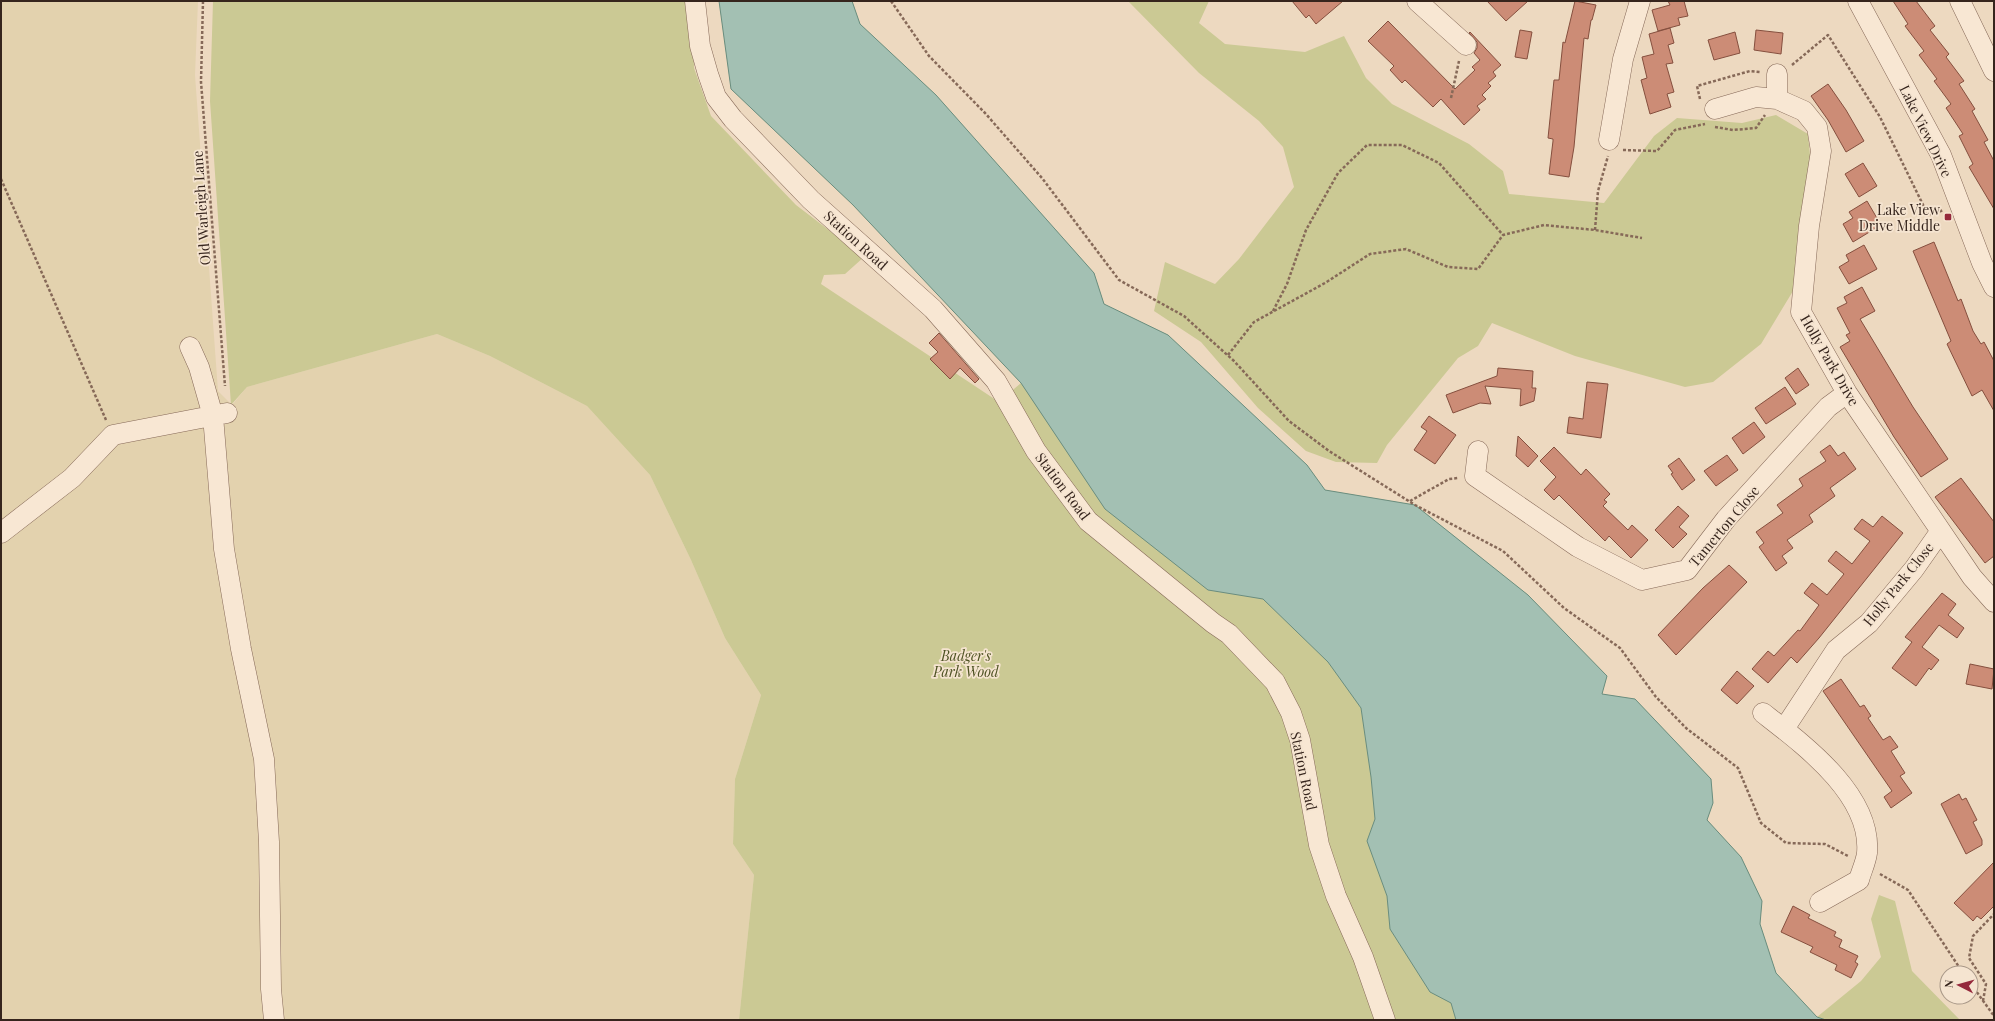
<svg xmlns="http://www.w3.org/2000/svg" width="1995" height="1021" font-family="'Playfair Display',serif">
<rect width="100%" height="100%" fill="#edd9c0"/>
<path fill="#e3d2ae" d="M1,1H198L195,75L218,391L232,405L247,387L437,334L490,356L587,406L650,475L691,560L725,638L761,695L735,779L733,844L754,875L739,1020H1Z"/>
<path fill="#cbc994" d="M213,1H689L693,17L694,68L711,116L796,205L864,257L845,274L824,275L821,284L999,402L1021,383L853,205L731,89L719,1H852L860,24L936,95L1094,273L1104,304L1168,335L1307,465L1325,490L1415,505L1528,595L1607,676L1602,694L1635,699L1711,779L1713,803L1707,820L1741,857L1762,901L1760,924L1776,973L1817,1017L1861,981L1881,957L1871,919L1879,895L1895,901L1912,971L1960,1020H739L754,875L733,844L735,779L761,695L725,638L691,560L650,475L587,406L490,356L437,334L247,387L231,405L210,101Z
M1128,1H1209L1199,23L1225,44L1305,52L1344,36L1366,78L1392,104L1469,144L1503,171L1509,194L1604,203L1654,136L1677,118L1742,123L1776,115L1808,134L1811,166L1793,291L1761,344L1713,382L1685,387L1575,356L1492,323L1478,346L1458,358L1387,445L1377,463L1336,462L1306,451L1258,408L1201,342L1154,311L1165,262L1215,284L1239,259L1294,187L1283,147L1259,121L1199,73Z"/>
<path fill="#a3c0b3" stroke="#6a8d7f" d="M719,1H852L860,24L936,95L1094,273L1104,304L1168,335L1307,465L1325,490L1415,505L1528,595L1607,676L1602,694L1635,699L1711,779L1713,803L1707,820L1741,857L1762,901L1760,924L1776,973L1817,1017L1826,1020H1456L1451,1003L1430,992L1390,929L1387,896L1367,841L1375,819L1371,777L1361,708L1328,662L1263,599L1208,590L1105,509L1021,383L853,205L731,89Z"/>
<path fill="#cc8c76" stroke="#854f3e" d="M1292,1H1343L1316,24L1309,15L1306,18Z
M1487,1H1528L1506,21Z
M1575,1L1596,5L1592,20H1591L1588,39L1584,38L1574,147L1569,177L1549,174L1553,141V139L1548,138L1554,80H1559L1563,42L1565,43Z
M1668,1H1684L1688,16L1678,18L1680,25L1658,31L1652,10L1670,5Z
M1893,1H1916L1935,26L1930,30L1949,54L1946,57L1964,81L1959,84L1975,109L1972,111L1988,140L1984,142L1994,161V209L1969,167L1973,164L1959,136L1963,134L1946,108L1951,104L1934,81L1937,79L1919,55L1924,51L1905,26L1908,24Z
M1388,21L1455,89L1475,70L1472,67L1480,60L1474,53L1477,48V42L1469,33L1470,32L1501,65L1493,72L1496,76L1488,83L1491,86L1482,95L1486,99L1477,106L1480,110L1464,125L1441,99L1433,107L1405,80L1402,83L1390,70L1394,66L1368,41Z
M1670,28L1674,43L1668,45L1673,63L1666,64L1674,92L1667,94L1671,107L1650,114L1641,80L1647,78L1642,57L1654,54L1649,34Z
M1520,30L1532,32L1527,59L1515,57Z
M1756,30L1783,33L1781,54L1754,50Z
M1735,32L1740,53L1714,60L1708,40Z
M1828,84L1846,110L1864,141L1846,152L1828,120L1811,96Z
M1863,163L1877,186L1859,197L1845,174Z
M1867,201L1881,225L1853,242L1843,224L1853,218L1849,212Z
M1934,242L1958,301L1961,299L1973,331L1981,344L1984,342L1994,361V411L1982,390L1972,396L1947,344L1951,341L1913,251Z
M1864,245L1877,269L1849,284L1839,267L1849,261L1846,255Z
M1862,287L1875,311L1860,319L1913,407L1948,459L1921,477L1894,437L1840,347L1850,341L1846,335L1850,333L1837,308L1847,303L1844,297Z
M939,333L979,379L975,383L960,368L950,379L930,359L938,352L929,343Z
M1498,368L1533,371L1532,388H1536L1534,401L1520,406L1521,389L1485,386L1491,404L1480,403L1453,413L1446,395L1497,376Z
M1798,368L1809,385L1796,394L1785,378Z
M1587,382L1608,384L1601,438L1567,433L1569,417L1583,419Z
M1785,387L1796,404L1766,424L1755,408Z
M1429,416L1456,435L1435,464L1414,450L1427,431L1421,427Z
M1754,422L1765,437L1743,454L1732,438Z
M1518,436L1538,456L1528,467L1516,456Z
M1830,445L1838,456L1844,452L1856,469L1830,488L1835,496L1809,515L1813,522L1787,540L1793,548L1782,556L1787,563L1776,571L1759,547L1764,543L1756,532L1783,513L1777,505L1803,486L1799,479L1826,461L1820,452Z
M1554,447L1581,475L1586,469L1610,494L1604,500L1607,502L1603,506L1628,530L1632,525L1648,540L1631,558L1609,536L1605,541L1559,495L1554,500L1544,490L1556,477L1540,461Z
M1727,455L1738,470L1716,486L1704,471Z
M1679,458L1695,480L1682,490L1671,474L1673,473L1668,466Z
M1961,478L1994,522V556L1985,563L1935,497Z
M1678,506L1689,516L1679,527L1687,534L1673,548L1655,530Z
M1882,516L1903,533L1819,638L1797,663L1791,657L1768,683L1752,669L1768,651L1774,656L1798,630L1800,631L1819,605L1804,593L1812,583L1827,595L1844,574L1828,561L1836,551L1852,564L1870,541L1854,529L1862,519L1873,527Z
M1729,565L1747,582L1676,655L1658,635L1703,588Z
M1942,593L1956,604L1948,615L1964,628L1957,638L1939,625L1922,647L1939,660L1931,670L1929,668L1916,686L1892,668L1912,642L1905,637Z
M1970,664L1994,669L1992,689L1966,684Z
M1737,671L1754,686L1737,704L1721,690Z
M1841,679L1860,707L1864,705L1871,716L1868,718L1883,740L1890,736L1898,747L1891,751L1905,773L1900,776L1912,793L1891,808L1884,797L1892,791L1823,691Z
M1959,794L1962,800L1966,798L1977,820L1973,822L1982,840V845L1966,854L1941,804Z
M1994,862V906L1981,919L1977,916L1973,921L1954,903Z
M1793,906L1810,915L1808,918L1836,932L1834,936L1842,940L1839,947L1858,956L1855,962L1858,964L1851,978L1835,970L1837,965L1810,952L1813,947L1781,932Z"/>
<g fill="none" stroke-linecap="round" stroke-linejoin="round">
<g stroke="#866958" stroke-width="21">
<path id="minor" d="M695,1L700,46L708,74L716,97L733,119L811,200L933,309L996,381L1036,451L1088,521L1213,623L1229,634L1275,682L1291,713L1300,740L1319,845L1336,896L1363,957L1385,1020
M1417,1L1466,45
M1858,1L1941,155L1982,263L1994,287
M1960,1L1994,71
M1777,74V99L1804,111L1817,127L1821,151L1809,226L1801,312L1847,393L1972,577L1994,602
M1715,109L1756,97L1777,99
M1609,140L1623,59L1640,1
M190,347L199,367L213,416L224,549L241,649L264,759L269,842L271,989L274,1020
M1478,451L1475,476L1578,547L1642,580L1687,570L1726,519L1828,407L1847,393
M1,533L72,478L113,435L227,413
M1763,713C1804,745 1872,795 1867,853C1866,862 1861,872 1859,880L1820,902
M1784,729L1836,650L1869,623L1914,569L1940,532"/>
</g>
<path stroke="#866958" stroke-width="2.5" stroke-dasharray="3 2" stroke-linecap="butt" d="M203,1L201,82L225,386
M891,1L929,56L985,113L1042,178L1119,280L1184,316L1234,361L1289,421L1329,451L1415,505L1503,551L1564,608L1620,648L1656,697L1686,728L1738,768L1761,823L1786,843L1825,844L1848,856
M1792,65L1828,35L1880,117L1928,215L1944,210
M1451,98L1459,61
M1700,99L1697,86L1750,71L1760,72
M1715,127L1733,130L1756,128L1765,115
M1623,150L1657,151L1675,130L1705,124
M1,179L106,420
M1595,230L1598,191L1608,156
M1273,311L1287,284L1306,230L1338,173L1367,145H1402L1439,163L1503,235
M1228,355L1254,322L1325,283L1370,254L1406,249L1448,267L1478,269L1503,235L1544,225L1595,230L1642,238
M1410,501L1449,479L1458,478
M1880,874L1908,890L1963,973
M1971,984L1994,1016
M1983,1001L1986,984L1969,958L1973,936L1994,914"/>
<use href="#minor" stroke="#f8e7d3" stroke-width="20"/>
</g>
<rect fill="#95293b" stroke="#f5e4d0" stroke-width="1.5" x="1944" y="213" width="8" height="8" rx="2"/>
<g text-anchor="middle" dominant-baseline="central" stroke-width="3.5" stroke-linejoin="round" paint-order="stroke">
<g font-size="14" fill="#36251d" stroke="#f5e4d0">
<text transform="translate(1926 131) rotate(64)">Lake View Drive</text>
<text transform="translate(201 208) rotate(-94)">Old Warleigh Lane</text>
<text transform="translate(856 240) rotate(42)">Station Road</text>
<text transform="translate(1830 360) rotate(60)">Holly Park Drive</text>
<text transform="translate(1063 486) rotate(53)">Station Road</text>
<text transform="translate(1724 526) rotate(-50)">Tamerton Close</text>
<text transform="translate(1898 584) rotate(-51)">Holly Park Close</text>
<text transform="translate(1304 771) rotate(78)">Station Road</text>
</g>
<g font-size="14" fill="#36251d" stroke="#f5e4d0" text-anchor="end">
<text x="1940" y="209">Lake View<tspan x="1940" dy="16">Drive Middle</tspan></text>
</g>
<g font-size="14" font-style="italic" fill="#4e5223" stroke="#f5e4d0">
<text x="966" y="655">Badger's<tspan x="966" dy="16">Park Wood</tspan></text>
</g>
</g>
<rect width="1995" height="1021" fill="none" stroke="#36251d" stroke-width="4"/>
<g transform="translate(1959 985) rotate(276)"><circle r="19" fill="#f5e4d0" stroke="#a99888"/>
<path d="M0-3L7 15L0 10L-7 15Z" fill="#95293b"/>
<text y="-6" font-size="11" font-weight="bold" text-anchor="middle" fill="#36251d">N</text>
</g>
</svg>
